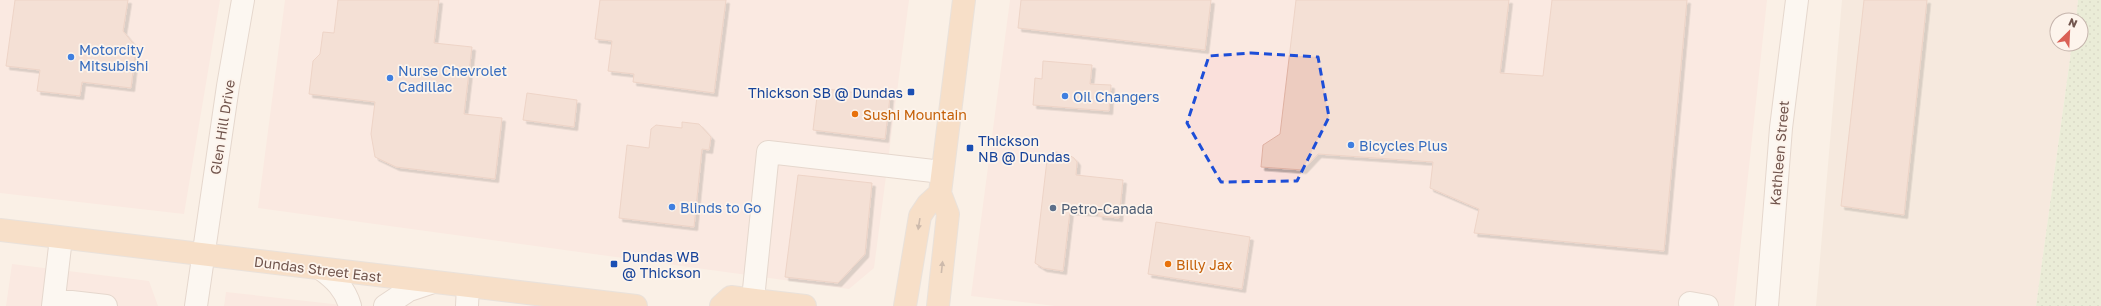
<svg xmlns="http://www.w3.org/2000/svg" width="2101" height="306" font-family="'Golos Text',sans-serif">
<defs>
<pattern id="green-dots" width="8" height="8" patternUnits="userSpaceOnUse"><rect width="8" height="8" fill="#d8e7c6"/><path d="M2 2h.1M6 6h.1" fill="none" stroke="#b4bea3" stroke-width="1.8" stroke-linecap="round"/></pattern>
<filter id="shadow"><feDropShadow dx="3.5" dy="3.5" stdDeviation="0" flood-color="#0004"/></filter>
</defs>
<rect width="100%" height="100%" fill="#faf0e6"/>
<path fill="#f1e1d5" d="M1842,0H2078L2076,20H2057V44H2072L2036,306H1816Z"/>
<path fill="#fae0db" d="M0,0H220L184,214L0,193Z
M285,0H909L874,268L849,289L258,208Z
M1010,0H1767L1734,306H1055L971,296Z
M12,264L149,281L158,306H6Z
M226,292L351,306H224Z"/>
<path fill="url(#green-dots)" d="M2078,0H2101V306H2036L2072,44H2081V20H2076Z"/>
<path fill="#edccc0" stroke="#dfb1a2" filter="url(#shadow)" d="M15,0H128L123,31L136,47L131,88L82,82L80,96L37,91L40,70L6,66Z
M338,0H439L434,43L472,47L464,114L502,118L495,179L396,167L375,157L371,134L375,102L309,94L313,61L320,54L323,32L334,33Z
M600,0H726L714,93L633,82L634,74L608,71L612,41L595,39Z
M1021,0H1211L1205,50L1018,28Z
M1296,0H1509L1500,73L1543,76L1552,0H1687L1664,251L1474,233L1479,209L1430,188L1433,162L1318,154L1303,170L1261,167L1263,145L1280,134Z
M1864,0H1927L1904,215L1841,206Z
M1043,61L1092,65L1090,84L1111,85L1109,111L1033,105L1035,78L1042,79Z
M818,88L890,97L885,139L813,130Z
M527,93L577,100L574,127L523,120Z
M682,122L699,124L711,137L709,150L702,149L694,227L619,218L627,145L649,148L651,129L656,125L682,128Z
M1056,152L1069,155L1074,158L1077,162L1076,175L1123,180L1119,218L1099,216V213L1070,211L1063,271L1043,268L1035,263L1047,160L1050,153Z
M798,175L872,183L865,254L838,283L785,277Z
M1156,222L1250,237L1242,289L1148,274Z"/>
<g fill="none" stroke-linecap="round" stroke-linejoin="round">
<g stroke="#cdb9b0" stroke-width="24">
<path id="minor" d="M321,269C335,279 345,289 350,306
M753,299L768,152L942,172
M54,300L106,306
M1690,303L1707,306
M53,306L61,238
M196,306L228,86L243,0
M385,306L409,290L433,282
M467,306L468,286
M1767,306L1781,128L1797,0"/>
</g>
<g stroke="#d7cfcd" stroke-width="24">
<path id="major" d="M0,230L636,306
M721,306L731,297L805,306
M905,306L920,216L928,204L940,193
M938,306L948,214L940,193L964,0"/>
</g>
<use href="#minor" stroke="#fff" stroke-width="22"/>
<use href="#major" stroke="#f3cba4" stroke-width="22"/>
</g>
<defs><path id="oneway-solid" d="M-6-.8H1V-3.2L6.5 0L1 3.2V.8H-6Z"/></defs>
<g fill="#987867">
<use href="#oneway-solid" transform="translate(919 224) rotate(99)"/>
<use href="#oneway-solid" transform="translate(942 267) rotate(-84)"/>
</g>
<path d="M0 0H2101V306H0ZM1251,53L1318,57L1329,117L1297,181L1221,182L1187,123L1209,56Z" fill="#faf0e6" fill-opacity=".55" fill-rule="evenodd"/>
<path fill="none" stroke="#1d4ed8" stroke-width="3" stroke-dasharray="8 5" stroke-linejoin="round" d="M1251,53L1318,57L1329,117L1297,181L1221,182L1187,123L1209,56Z"/>
<g fill="#3f7fe0" stroke="#fdf4ec" stroke-width="1.5">
<circle cx="71" cy="57" r="4"/>
<circle cx="390" cy="78" r="4"/>
<circle cx="1065" cy="96" r="4"/>
<circle cx="1351" cy="145" r="4"/>
<circle cx="672" cy="207" r="4"/>
</g>
<g fill="#1a4fb4" stroke="#fdf4ec" stroke-width="1.5">
<rect x="907" y="88" width="8" height="8" rx="2"/>
<rect x="966" y="144" width="8" height="8" rx="2"/>
<rect x="610" y="260" width="8" height="8" rx="2"/>
</g>
<g fill="#e8710a" stroke="#fdf4ec" stroke-width="1.5">
<circle cx="855" cy="114" r="4"/>
<circle cx="1168" cy="264" r="4"/>
</g>
<circle fill="#5c6f8a" stroke="#fdf4ec" stroke-width="1.5" cx="1053" cy="208" r="4"/>
<g text-anchor="middle" dominant-baseline="central" stroke-width="3.5" stroke-linejoin="round" paint-order="stroke">
<g font-size="14" fill="#366cbe" stroke="#fdf4ec" text-anchor="start">
<text x="79" y="49">Motorcity<tspan x="79" dy="16">Mitsubishi</tspan></text>
<text x="398" y="70">Nurse Chevrolet<tspan x="398" dy="16">Cadillac</tspan></text>
<text x="1073" y="96">Oil Changers</text>
<text x="1359" y="145">Bicycles Plus</text>
<text x="680" y="207">Blinds to Go</text>
</g>
<g font-size="14" fill="#164399" stroke="#fdf4ec" text-anchor="start">
<text x="903" y="92" text-anchor="end">Thickson SB @ Dundas</text>
<text x="978" y="140">Thickson<tspan x="978" dy="16">NB @ Dundas</tspan></text>
<text x="622" y="256">Dundas WB<tspan x="622" dy="16">@ Thickson</tspan></text>
</g>
<g font-size="14" fill="#c56008" stroke="#fdf4ec" text-anchor="start">
<text x="863" y="114">Sushi Mountain</text>
<text x="1176" y="264">Billy Jax</text>
</g>
<g font-size="14" fill="#71554d" stroke="#fdf4ec">
<text transform="translate(222 127) rotate(-81)">Glen Hill Drive</text>
<text transform="translate(1779 153) rotate(-85)">Kathleen Street</text>
<text transform="translate(318 269) rotate(7)">Dundas Street East</text>
</g>
<g font-size="14" fill="#4e5e75" stroke="#fdf4ec" text-anchor="start">
<text x="1061" y="208">Petro-Canada</text>
</g>
</g>
<g transform="translate(2069 32) rotate(24)"><circle r="19" fill="#fdf4ec" stroke="#c5b4ac"/>
<path d="M0-3L7 15L0 10L-7 15Z" fill="#da6156"/>
<text y="-6" font-size="11" font-weight="bold" text-anchor="middle" fill="#71554d">N</text>
</g>
</svg>
